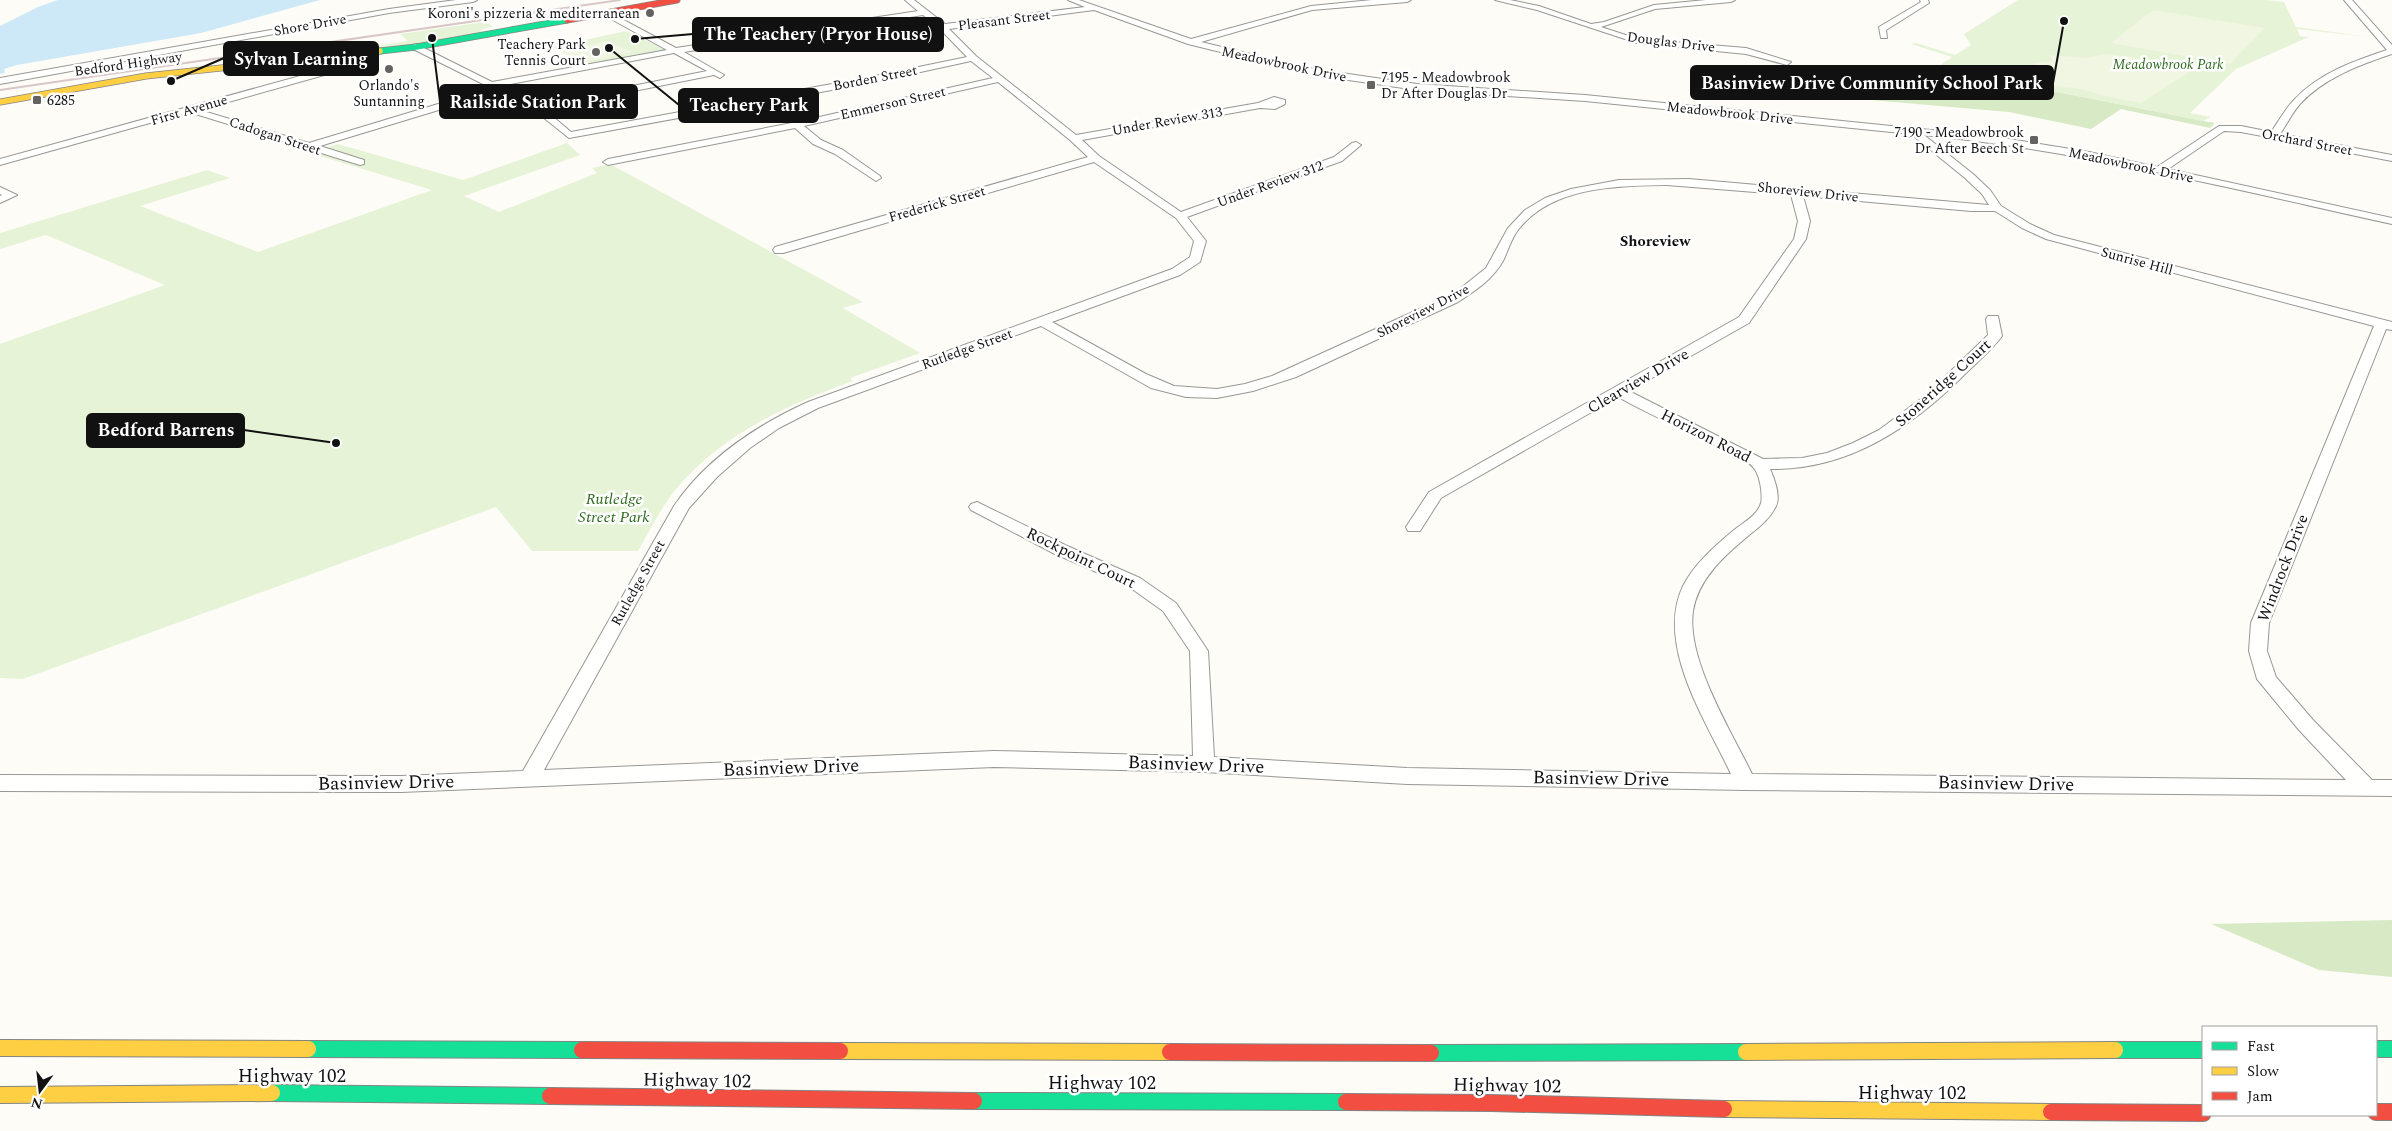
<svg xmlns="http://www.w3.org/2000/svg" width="2392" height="1131" font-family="Spectral,serif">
<rect width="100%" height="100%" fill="#fdfcf7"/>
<path fill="#e7f3d7" d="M2018,0H2266L2284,2L2296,27L2369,37L2297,29L2300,36L2309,37L2236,69L2190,113L2211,117L2203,121L1936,68L1952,57L1911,44L1916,43L1955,55L1971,45L1964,34Z
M485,22L493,26L481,30L482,34L396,48H365L408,41L400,34Z
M626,31L666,50L586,64L552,47Z
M567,143L580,155L464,196L499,212L597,173L592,168L610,164L863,302L843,308L920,353L850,378L853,381C787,405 722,434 676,489C661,508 650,530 638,551H532L496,507L23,679L0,678V344L165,285L46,235L0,249V233L207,170L230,178L140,206L258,252L432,190L310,153L338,144L463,180Z"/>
<path fill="#d8eac5" d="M1936,68L2203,121L2215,123L2210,128L2121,109L2091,129L2009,112L1859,99L1856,91L1915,85Z
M2392,920V977L2319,970L2211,924Z"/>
<path fill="#f0f6e1" d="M2153,10L2265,28L2230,64L2111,43Z
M608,41L632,52L582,63L559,51Z
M2107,54L2199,66L2141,103C2121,100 2103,95 2084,90C2068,86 2031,86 2021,73H2036V67L2033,63L2052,61L2053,59L2048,55L2084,58Z"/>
<path fill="#cde8f7" d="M58,0H320L201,33L17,65L4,69L5,73L0,74V26L38,7Z"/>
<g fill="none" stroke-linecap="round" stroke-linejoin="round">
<g stroke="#979795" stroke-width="2">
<path id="street" d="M456,0H477L473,2L389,13L0,84V78L389,9Z
M905,0H914L945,24L1085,7L1068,0H1079L1191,39L1311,6L1372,0H1411L1407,2L1312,10L1201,42L1314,69L1417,84L1585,95L1990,136L2089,152L2157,167L2219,126H2241L2271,132C2279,121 2285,109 2294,100C2319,73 2354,61 2387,50L2344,0H2352L2392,45V54C2359,65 2324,78 2300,104C2292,113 2287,124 2280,134L2392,155V161L2241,132L2224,131L2168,169L2392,218V224C2237,190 2082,151 1924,135L1973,174L1990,190L2001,206L2030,224L2054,235L2392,322V330L2386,329L2269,623L2267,651L2276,677L2313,720L2372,780H2392V796L1745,790L1407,784L1204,772L994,767L401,792L0,791V775L401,776L523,771L674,506C706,459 757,425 808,402L1172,269L1190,257L1194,241L1176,218L1094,162L783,253H775L773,250L775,247L1088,157L1070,140L998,82L804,126L821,140L843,150L880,176L881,178L876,181L835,154L813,144L795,128L608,165L603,162L608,159L797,122L993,78L971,61L870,83L569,138L534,110L498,92L320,146L364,160V164L360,165L189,112L0,165V159L354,61L366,55L364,52L368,49L375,56L360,65L200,110L309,143L491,88L413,49V45L416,44L492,82L667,50L602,14V10H605L676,48L918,11ZM1094,10L1188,44L1314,75L1417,90L1585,101L1911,134L1965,178L1982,194L1989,205L1689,179L1619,180L1571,189L1545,198L1525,210L1508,228L1486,268L1461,288L1448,296L1272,376L1245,384L1217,389L1174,386L1146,374L1052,322L1180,275L1200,262L1206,241L1187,217L1342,161L1361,145L1356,142L1352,143L1334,157L1181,212L1099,156L1082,140L1260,108L1275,109L1285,104V100L1274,97L1258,103L1076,135L976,56L949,29ZM923,15L940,29L967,57L870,77L571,132L544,109L714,75L720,78L724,75L684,52ZM674,53L707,71L538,105L500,86ZM1667,185L1791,195L1798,221L1794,239L1739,317L1429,492L1406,527L1408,531H1420L1441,498L1618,397C1655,418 1694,433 1730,454C1737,457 1748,461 1753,467C1760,474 1763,495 1761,503C1758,515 1743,523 1734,530C1716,545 1694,564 1683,586C1655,645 1706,721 1731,774L1407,768L1214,757L1208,651L1176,603L1140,578L1065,545L977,502L971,504L969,507L971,510L1053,553L1128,586L1163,611L1190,651L1193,756L994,751L544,770L689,508L717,477L750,448L779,428L818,408L1041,326L1151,388L1186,397L1217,398L1253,391L1296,377L1458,302C1476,290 1492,280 1503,261C1508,251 1511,239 1518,230C1552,186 1617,186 1667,185ZM1803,196L1971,211H1995L2022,228L2046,239L2374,326L2251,623L2249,651L2257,679L2299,730L2346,780L1752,774C1731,731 1686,659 1693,611C1698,579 1724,556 1748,536C1759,527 1770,519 1776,506C1781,496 1774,478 1770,469C1848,470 1911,428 1964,375C1977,362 1992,350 2002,336L1998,316H1988L1986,319L1988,335L1926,395L1879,430L1853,443L1827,453L1802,458L1763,459L1629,391L1749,323L1806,239L1810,221Z
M1495,0H1510L1539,6L1591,24L1604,22L1654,5L1706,0H1735L1731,2L1655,9L1601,27L1638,39L1746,48L1791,62L1787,65L1746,54L1637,43L1537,10Z
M1920,0H1928L1929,3L1886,30L1887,38H1881L1879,27L1921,2Z
M0,187L17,195L0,203V196L2,195L0,194Z"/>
</g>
<g stroke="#858482" stroke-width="7">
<path id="fast-far1" d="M380,51L416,47L567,20"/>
</g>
<g stroke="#858482" stroke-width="18">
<path id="fast" d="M308,1049L582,1050
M2376,1049H2392
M2115,1050H2203
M1431,1053L1746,1052
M272,1093L550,1096
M974,1101L1346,1102"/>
</g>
<g stroke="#858482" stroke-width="7">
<path id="slow-far1" d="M0,102L146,76L380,51"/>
</g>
<g stroke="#858482" stroke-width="18">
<path id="slow" d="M0,1048L308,1049
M840,1051L1170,1052
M1746,1052L2115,1050
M0,1095L272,1093
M1724,1109L2051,1112"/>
</g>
<g stroke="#858482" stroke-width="7">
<path id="jam-far1" d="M567,20L677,0"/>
</g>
<g stroke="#858482" stroke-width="18">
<path id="jam" d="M582,1050L840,1051
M1170,1052L1431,1053
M550,1096L974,1101
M1346,1102L1491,1103L1724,1109
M2051,1112L2203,1113
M2376,1112H2392"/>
</g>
<use href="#street" fill="#fffffe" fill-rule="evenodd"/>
<use href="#fast-far1" stroke="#16e098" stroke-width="5.5"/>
<use href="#fast" stroke="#16e098" stroke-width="16"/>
<use href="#slow-far1" stroke="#ffcf43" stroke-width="5.5"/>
<use href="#slow" stroke="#ffcf43" stroke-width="16"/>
<use href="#jam-far1" stroke="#f24e42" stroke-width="5.5"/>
<use href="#jam" stroke="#f24e42" stroke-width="16"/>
<path stroke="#d9c6c7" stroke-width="2" d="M0,90L620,0"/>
</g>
<g fill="#646362" stroke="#fff" stroke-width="2">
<circle cx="650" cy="13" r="5"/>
<circle cx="596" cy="52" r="5"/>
<circle cx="389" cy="69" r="5"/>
<rect x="1366" y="80" width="10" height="10" rx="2.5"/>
<rect x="32" y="95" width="10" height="10" rx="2.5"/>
<rect x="2029" y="135" width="10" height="10" rx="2.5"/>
</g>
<g text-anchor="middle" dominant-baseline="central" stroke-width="5" stroke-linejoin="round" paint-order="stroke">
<g font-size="14" fill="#111" stroke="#fff" text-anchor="end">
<text x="640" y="13">Koroni's pizzeria &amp; mediterranean</text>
<text x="586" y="44">Teachery Park<tspan x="586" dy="16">Tennis Court</tspan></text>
<text x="1381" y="77" text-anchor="start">7195 - Meadowbrook<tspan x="1381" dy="16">Dr After Douglas Dr</tspan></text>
<text x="389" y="85" text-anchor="middle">Orlando's<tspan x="389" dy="16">Suntanning</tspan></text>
<text x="47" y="100" text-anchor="start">6285</text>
<text x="2024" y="132">7190 - Meadowbrook<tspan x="2024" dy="16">Dr After Beech St</tspan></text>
</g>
<g font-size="14" fill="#111" stroke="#fff">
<text transform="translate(1004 20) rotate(-7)">Pleasant Street</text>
<text transform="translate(310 25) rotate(-10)">Shore Drive</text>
<text transform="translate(1671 42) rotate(7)">Douglas Drive</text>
<text transform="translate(128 64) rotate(-8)">Bedford Highway</text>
<text transform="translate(1284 64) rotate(12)">Meadowbrook Drive</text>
<text transform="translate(875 78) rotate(-11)">Borden Street</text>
<text transform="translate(893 103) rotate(-13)">Emmerson Street</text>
<text transform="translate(189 110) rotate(-16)">First Avenue</text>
<text transform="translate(1730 113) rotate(6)">Meadowbrook Drive</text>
<text transform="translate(1167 121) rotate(-10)">Under Review 313</text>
<text transform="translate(275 136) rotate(18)">Cadogan Street</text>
<text transform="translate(2307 142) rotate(11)">Orchard Street</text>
<text transform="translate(2131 165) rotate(12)">Meadowbrook Drive</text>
<text transform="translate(1270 184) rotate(-20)">Under Review 312</text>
<text transform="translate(1808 192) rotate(6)">Shoreview Drive</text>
<text transform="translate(937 204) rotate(-16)">Frederick Street</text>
<text transform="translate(2137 261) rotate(15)">Sunrise Hill</text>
<text transform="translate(1423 311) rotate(-27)">Shoreview Drive</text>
<text transform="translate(967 349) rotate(-20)">Rutledge Street</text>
<text transform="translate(638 583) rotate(-61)">Rutledge Street</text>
</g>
<g font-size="14" font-style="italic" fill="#2f6b1f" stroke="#fff">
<text x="2168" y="64">Meadowbrook Park</text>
</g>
<g font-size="15" font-weight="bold" fill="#111" stroke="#fff">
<text x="1655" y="241">Shoreview</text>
</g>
<g font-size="16" fill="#111" stroke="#fff">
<text transform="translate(1638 381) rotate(-30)">Clearview Drive</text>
<text transform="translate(1943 383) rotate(-42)">Stoneridge Court</text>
<text transform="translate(1706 436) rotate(27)">Horizon Road</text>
<text transform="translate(1081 558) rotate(26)">Rockpoint Court</text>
<text transform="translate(2283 568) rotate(-69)">Windrock Drive</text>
</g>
<g font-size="16" font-style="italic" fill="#2f6b1f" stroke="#fff">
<text x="614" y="499">Rutledge<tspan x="614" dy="18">Street Park</tspan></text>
</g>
<g font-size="19" fill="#111" stroke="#fff">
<text transform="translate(1196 765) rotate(2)">Basinview Drive</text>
<text transform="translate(791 768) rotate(-2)">Basinview Drive</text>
<text transform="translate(1601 779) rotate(1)">Basinview Drive</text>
<text transform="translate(386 783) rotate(-1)">Basinview Drive</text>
<text transform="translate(2006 784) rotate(1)">Basinview Drive</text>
<text x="292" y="1076">Highway 102</text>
<text transform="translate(697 1081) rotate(1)">Highway 102</text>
<text x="1102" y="1083">Highway 102</text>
<text transform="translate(1507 1086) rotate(1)">Highway 102</text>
<text x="1912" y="1093">Highway 102</text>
</g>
</g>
<path fill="none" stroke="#111" stroke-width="2" d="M635 39L693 34M171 81L224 58M2064 21L2053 83M432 38L440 102M609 48L679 105M336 443L244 430"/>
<g fill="#111" stroke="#fff" stroke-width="2">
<circle cx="635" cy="39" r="5"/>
<circle cx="171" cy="81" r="5"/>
<circle cx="2064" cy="21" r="5"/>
<circle cx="432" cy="38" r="5"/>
<circle cx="609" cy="48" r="5"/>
<circle cx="336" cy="443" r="5"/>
</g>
<g fill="#111" stroke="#111" stroke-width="2">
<rect x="693" y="18" width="250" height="33" rx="5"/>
<rect x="224" y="42" width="154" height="33" rx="5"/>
<rect x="1691" y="66" width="362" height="33" rx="5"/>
<rect x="440" y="85" width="197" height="33" rx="5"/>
<rect x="679" y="89" width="139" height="33" rx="5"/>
<rect x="87" y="414" width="157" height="33" rx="5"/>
</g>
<g font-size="18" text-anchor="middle" font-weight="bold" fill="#fff">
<text x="818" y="40">The Teachery (Pryor House)</text>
<text x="301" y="65">Sylvan Learning</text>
<text x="1872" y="89">Basinview Drive Community School Park</text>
<text x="538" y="108">Railside Station Park</text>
<text x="749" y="111">Teachery Park</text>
<text x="166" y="436">Bedford Barrens</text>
</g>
<rect x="2202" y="1026" width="175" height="90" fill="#ffffff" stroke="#a0a0a0"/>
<rect x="2212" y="1042" width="25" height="8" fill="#16e098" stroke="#a0a0a0"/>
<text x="2247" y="1051" font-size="15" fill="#111111">Fast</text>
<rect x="2212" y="1067" width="25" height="8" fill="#ffcf43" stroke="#a0a0a0"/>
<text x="2247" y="1076" font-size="15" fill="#111111">Slow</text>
<rect x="2212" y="1092" width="25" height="8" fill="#f24e42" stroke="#a0a0a0"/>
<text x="2247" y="1101" font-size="15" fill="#111111">Jam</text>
<g transform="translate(40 1091) rotate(195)" stroke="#ffffff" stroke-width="4" paint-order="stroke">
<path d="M0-4L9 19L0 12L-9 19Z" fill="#111111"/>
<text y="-8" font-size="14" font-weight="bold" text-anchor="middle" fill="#111111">N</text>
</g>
</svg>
